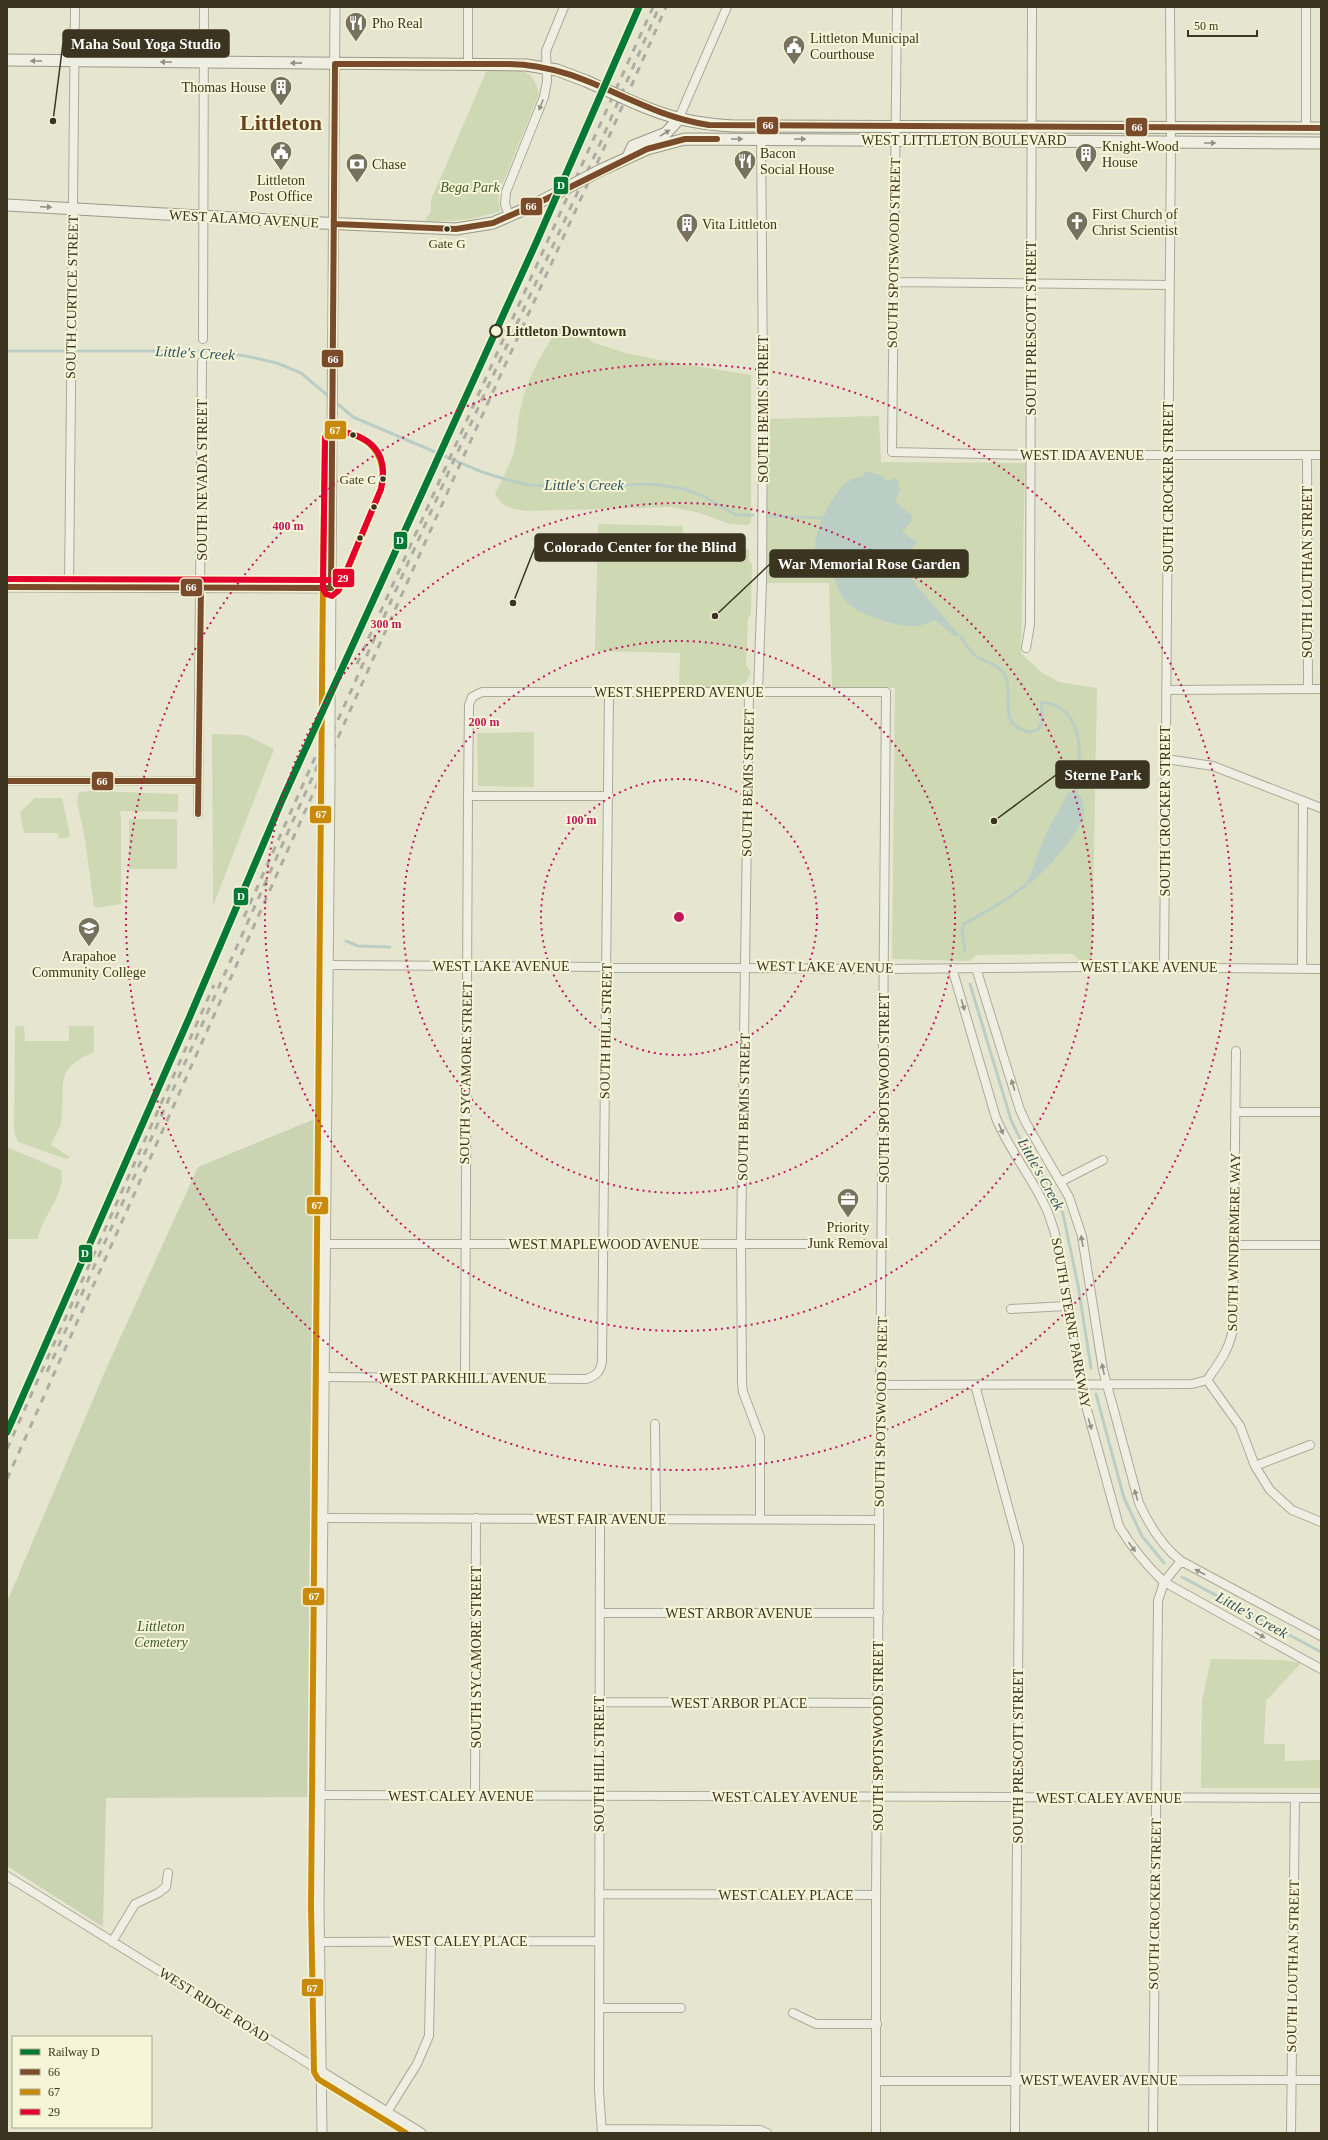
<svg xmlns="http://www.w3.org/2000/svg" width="1328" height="2140" font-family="'Times New Roman',serif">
<rect width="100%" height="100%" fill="#e6e6d0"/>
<path fill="#ced8b3" d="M489,70C514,70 533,64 539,94L498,195L500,211C475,220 453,222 427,221L425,219L431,212V200L486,72Z
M559,328L584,336L594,343L626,353L659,360L751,375V522L748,525L729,524L700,513L672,507L527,511C513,509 502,508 495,494C502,480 509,466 514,452C518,436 517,421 521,406C527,379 543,350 559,328Z
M879,416L881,462L1025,463L1021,653L1041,672L1059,682L1097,688L1092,960H1079L1073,954L976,955L970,961L892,959L895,688L832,687L829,583H762L763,419Z
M598,524L683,526V549H749V561L752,565L751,614L748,618L746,665L751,672L746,682L737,687H679L680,653L595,651Z
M534,732V787L478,786L477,733Z
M212,734L245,735L274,749L213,906Z
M91,791L178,794V812L120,811L121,818V904L97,908L94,906L84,833L77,802L78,795L80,792Z
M35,798H62L70,835L68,838H59L58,833H24L20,812Z
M129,819H177V869H129Z
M15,1026H24L25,1041H69V1026H94V1052C51,1070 67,1086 61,1123C59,1130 54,1138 51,1145L70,1157L66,1159L18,1142L14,1132Z
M7,1147L61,1170C67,1193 42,1216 38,1239H7Z
M1211,1659L1283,1660L1301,1663L1266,1701L1264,1744H1285V1761L1321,1760V1788H1201L1202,1701Z"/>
<path fill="#cad3b2" d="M317,1118L315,1797L106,1798L103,1927L7,1866V1602L106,1369L198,1167Z"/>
<path fill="#bbcec6" d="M865,471L880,475L887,481L897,478L900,490L895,501L912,516V521L903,530V532L917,543L911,549L903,550L898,557L917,586L961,637L953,635L935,620C929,622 922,626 915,626C895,627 855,614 843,598C838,591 837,582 833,576C827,566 819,563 816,551C811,534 832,495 845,484C854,476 856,479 863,476Z
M1075,790C1083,796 1086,809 1083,818C1078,834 1041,879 1026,885L1047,831L1068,793Z"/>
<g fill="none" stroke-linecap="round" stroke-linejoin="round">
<path stroke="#bbcec6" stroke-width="3" d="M7,351H209L246,356L277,363L301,373L353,417L482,472L508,480L529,485L556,487L654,484L684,489L705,497L736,515H753
M770,516L822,518
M961,637C965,644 970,652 976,656C986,663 1002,665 1006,678C1014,698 996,724 1029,732C1048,731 1040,712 1042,702C1086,708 1082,757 1075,790
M346,941L358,946L390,947
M965,951L962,930L964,924L1004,901L1026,885
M970,984L1011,1120L1024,1147L1059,1201L1063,1214L1078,1285L1091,1368
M1096,1394L1124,1498L1142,1536L1164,1563
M1182,1577L1321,1652"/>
<g stroke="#acaa98" stroke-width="10">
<path id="minor" d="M468,7V64
M897,7L892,452L1031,455H1321
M678,120L727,7
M1306,128V7
M509,216L505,204L506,192L544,97L547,81L546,51L564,7
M893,282L1170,285
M203,339L204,7
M1307,455L1308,689
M69,587L75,7
M1026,648L1030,624L1032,7
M1166,690L1321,689
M749,692L741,1244L742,1383L743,1392L760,1437V1519
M758,692L762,583L763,382L761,126
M1166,759L1213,766L1321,808
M7,781H198
M468,796H609
M198,814L202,362
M329,965L884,969L1085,967L1321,969
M1164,967L1171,142L1170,7
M952,968L996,1118C1009,1150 1032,1177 1046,1208C1051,1219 1054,1230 1057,1241L1080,1384L1119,1526C1132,1548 1146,1565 1164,1582L1321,1669
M976,968L1020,1110L1026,1123L1069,1197L1082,1236L1103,1370L1139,1503C1149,1525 1162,1546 1181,1561L1321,1636
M1302,969L1303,802
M1237,1112H1321
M1060,1182L1103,1160
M326,1244H882
M1235,1245H1321
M1011,1309L1066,1306
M323,1377L586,1379C596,1376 600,1372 602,1362L609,692
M465,1377L468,796L469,705L472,697L482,692H886L876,1895V2133
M1207,1380C1219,1363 1230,1349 1233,1328L1236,1051
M1207,1380L1240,1426L1255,1466L1270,1490L1292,1510L1321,1522
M882,1385L1192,1384L1207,1380
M975,1385L1019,1547L1015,2133
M655,1424L656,1519
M1255,1466L1310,1445
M322,1518L879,1520
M600,1519L599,2091L602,2133
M600,1613H879
M599,1702L878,1703
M320,1795L1321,1798
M475,1796L476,1518
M7,1876L322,2072
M599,1894L876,1895
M112,1942L135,1904L158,1893L166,1887L168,1873
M321,1942L599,1941
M599,2008H681
M793,2013L816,2024H877
M877,2081L1321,2080
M387,2112L417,2064L429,2036L431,1942
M602,2129L760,2130L767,2133
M1153,2133L1158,1601L1164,1582L1181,1561
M1291,2133L1295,1798"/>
</g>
<g stroke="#acaa98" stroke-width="11">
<path id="tertiary" d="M7,587L331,588
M330,718L335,7
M322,2072L421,2133
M322,2133L319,1906L330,779"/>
</g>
<g stroke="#9b9988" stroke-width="13">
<path id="secondary" d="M7,60L526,65L557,70L586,81
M635,103C669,118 696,124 733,126L1321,128
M628,157L633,146L666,133L678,120
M601,170L647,149L685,139L1321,143
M7,205L322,223L456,229L493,223L532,206"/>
</g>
<use href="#minor" stroke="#eeeee2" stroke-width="8"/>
<use href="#tertiary" stroke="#eeeee2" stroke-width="9"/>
<use href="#secondary" stroke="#eeeee2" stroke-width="11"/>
<path stroke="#aeada1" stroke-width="3" stroke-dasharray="7 7" stroke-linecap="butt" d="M357,664L653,7
M244,917L325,735
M47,1372L454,460L599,146L659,7
M7,1449L214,985
M7,1479L461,462L604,148L666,7"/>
<g stroke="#acaa98" stroke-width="11" stroke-linecap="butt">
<path id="tertiary-bridge" d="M330,779V718"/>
</g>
<g stroke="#9b9988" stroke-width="13" stroke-linecap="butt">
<path id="secondary-bridge" d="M586,81L635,103
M532,206L601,170"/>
</g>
<use href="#tertiary-bridge" stroke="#eeeee2" stroke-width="9"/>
<use href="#secondary-bridge" stroke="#eeeee2" stroke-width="11"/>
<g stroke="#f6f5d7" stroke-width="9">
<path id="bus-1" d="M335,224L456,229L493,223L532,206L647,149L685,139H717
M7,587L331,588L335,64H509C586,65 635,114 709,125L1321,128
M7,781H198
M198,814L201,586"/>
</g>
<g stroke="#f6f5d7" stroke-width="9">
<path id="bus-2" d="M339,590L381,489C387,462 376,440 348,433C342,431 333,428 327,432L325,437L323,575L311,1906L314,2072L318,2079L406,2133"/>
</g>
<g stroke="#f6f5d7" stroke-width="9">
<path id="bus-3" d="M325,438L323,589L326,594L332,596L338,591L381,489C390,451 369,435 334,430
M7,579L331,580"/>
</g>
<use href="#bus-1" stroke="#7a4b2a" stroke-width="6"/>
<use href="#bus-2" stroke="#c88a08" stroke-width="6"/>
<use href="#bus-3" stroke="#e4002b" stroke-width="6"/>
<g stroke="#f6f5d7" stroke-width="10">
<path id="rail-1" d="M7,1432L190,1016L283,798L536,243L639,7"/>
</g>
<use href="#rail-1" stroke="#047835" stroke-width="7"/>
</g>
<defs><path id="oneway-solid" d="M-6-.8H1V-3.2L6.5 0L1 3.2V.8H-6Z"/></defs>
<g fill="#949181">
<use href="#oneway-solid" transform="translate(36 61) rotate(-180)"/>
<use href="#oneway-solid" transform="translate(166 62) rotate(-180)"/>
<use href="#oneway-solid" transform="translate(296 63) rotate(-179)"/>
<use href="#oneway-solid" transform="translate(541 105) rotate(112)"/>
<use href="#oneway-solid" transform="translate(665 133) rotate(-32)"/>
<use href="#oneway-solid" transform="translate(737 139)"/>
<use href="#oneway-solid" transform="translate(800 139)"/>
<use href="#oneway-solid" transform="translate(1210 143)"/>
<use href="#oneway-solid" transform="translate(46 207) rotate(3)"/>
<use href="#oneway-solid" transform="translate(963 1005) rotate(74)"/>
<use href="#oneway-solid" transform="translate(1013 1085) rotate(-107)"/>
<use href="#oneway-solid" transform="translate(1001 1129) rotate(67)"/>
<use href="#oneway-solid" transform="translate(1082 1241) rotate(-100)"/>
<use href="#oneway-solid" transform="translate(1103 1369) rotate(-102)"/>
<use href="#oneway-solid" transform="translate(1090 1424) rotate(74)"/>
<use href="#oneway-solid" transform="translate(1136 1495) rotate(-106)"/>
<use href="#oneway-solid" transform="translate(1132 1547) rotate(54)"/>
<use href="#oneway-solid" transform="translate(1200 1572) rotate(-152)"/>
<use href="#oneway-solid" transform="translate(1260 1635) rotate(30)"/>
</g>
<g fill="none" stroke="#c2185b" stroke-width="2" stroke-dasharray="2 4">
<circle cx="679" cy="917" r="138"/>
<circle cx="679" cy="917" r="276"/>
<circle cx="679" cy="917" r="414"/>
<circle cx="679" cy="917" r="553"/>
</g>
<defs>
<g id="restaurant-pin" transform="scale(1.15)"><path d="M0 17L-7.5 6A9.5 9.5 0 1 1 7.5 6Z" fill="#77725e" stroke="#f6f5d7"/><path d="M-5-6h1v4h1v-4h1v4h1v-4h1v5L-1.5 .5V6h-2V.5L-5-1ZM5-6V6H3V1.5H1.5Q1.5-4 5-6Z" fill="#fff"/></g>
<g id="civic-pin" transform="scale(1.15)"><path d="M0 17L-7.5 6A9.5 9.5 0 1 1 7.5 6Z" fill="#77725e" stroke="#f6f5d7"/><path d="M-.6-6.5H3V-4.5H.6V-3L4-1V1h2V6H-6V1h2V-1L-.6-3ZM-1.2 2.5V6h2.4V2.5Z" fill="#fff"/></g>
<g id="building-pin" transform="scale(1.15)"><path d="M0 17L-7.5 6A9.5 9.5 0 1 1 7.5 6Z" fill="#77725e" stroke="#f6f5d7"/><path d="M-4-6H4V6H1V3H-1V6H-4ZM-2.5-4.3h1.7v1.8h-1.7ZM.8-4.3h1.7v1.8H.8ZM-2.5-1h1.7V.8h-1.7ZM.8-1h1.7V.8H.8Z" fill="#fff"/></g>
<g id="bank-pin" transform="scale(1.15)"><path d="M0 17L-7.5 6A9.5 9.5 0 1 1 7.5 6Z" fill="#77725e" stroke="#f6f5d7"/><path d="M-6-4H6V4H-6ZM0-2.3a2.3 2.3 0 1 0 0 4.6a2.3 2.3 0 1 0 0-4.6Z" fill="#fff"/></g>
<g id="church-pin" transform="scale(1.15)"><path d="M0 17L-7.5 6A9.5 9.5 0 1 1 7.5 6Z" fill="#77725e" stroke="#f6f5d7"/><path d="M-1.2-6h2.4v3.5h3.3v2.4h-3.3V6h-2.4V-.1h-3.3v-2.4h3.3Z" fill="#fff"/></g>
<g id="university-pin" transform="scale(1.15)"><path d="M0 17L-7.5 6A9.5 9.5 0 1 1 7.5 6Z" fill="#77725e" stroke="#f6f5d7"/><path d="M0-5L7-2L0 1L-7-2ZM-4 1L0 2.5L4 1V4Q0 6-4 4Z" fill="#fff"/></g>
<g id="office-pin" transform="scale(1.15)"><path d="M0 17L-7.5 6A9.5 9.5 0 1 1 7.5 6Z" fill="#77725e" stroke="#f6f5d7"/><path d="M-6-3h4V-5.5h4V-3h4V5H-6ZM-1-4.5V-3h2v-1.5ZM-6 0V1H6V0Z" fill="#fff"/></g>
</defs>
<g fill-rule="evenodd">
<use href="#restaurant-pin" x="356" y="23"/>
<use href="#civic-pin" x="794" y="46"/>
<use href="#building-pin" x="281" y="87"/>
<use href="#civic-pin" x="281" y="152"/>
<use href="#building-pin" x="1086" y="154"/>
<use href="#restaurant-pin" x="745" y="161"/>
<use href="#bank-pin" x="357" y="164"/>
<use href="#church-pin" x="1077" y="222"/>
<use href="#building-pin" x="687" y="224"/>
<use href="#university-pin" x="89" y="928"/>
<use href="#office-pin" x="848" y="1199"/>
</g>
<g fill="#3b3420" stroke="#f6f5d7" stroke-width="1.5">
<circle cx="447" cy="229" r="3.5"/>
<circle cx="353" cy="435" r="3.5"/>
<circle cx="383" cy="479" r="3.5"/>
<circle cx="374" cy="507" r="3.5"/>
<circle cx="360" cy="538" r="3.5"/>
</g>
<circle fill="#f6f5d7" stroke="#3b3420" stroke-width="2" cx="496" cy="331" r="6"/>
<g text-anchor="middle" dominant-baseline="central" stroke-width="4" stroke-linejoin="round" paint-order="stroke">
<g font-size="13" fill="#3b3420" stroke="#f6f5d7">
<text x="447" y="243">Gate G</text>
<text x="376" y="479" text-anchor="end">Gate C</text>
</g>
<g font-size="14" fill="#3b3420" stroke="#f6f5d7" text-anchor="start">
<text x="372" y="23">Pho Real</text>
<text x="810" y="38">Littleton Municipal<tspan x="810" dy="16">Courthouse</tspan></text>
<text x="266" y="87" text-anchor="end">Thomas House</text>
<text x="1102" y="146">Knight-Wood<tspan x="1102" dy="16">House</tspan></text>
<text x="760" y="153">Bacon<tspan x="760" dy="16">Social House</tspan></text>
<text x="372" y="164">Chase</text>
<text x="281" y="180" text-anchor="middle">Littleton<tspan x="281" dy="16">Post Office</tspan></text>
<text x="1092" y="214">First Church of<tspan x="1092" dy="16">Christ Scientist</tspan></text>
<text x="702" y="224">Vita Littleton</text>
<text x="89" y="956" text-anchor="middle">Arapahoe<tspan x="89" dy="16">Community College</tspan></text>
<text x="848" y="1227" text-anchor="middle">Priority<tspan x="848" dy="16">Junk Removal</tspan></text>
</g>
<g font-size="14" fill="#3b3420" stroke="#f6f5d7">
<text x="964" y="140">WEST LITTLETON BOULEVARD</text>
<text transform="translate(244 219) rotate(3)">WEST ALAMO AVENUE</text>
<text transform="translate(894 253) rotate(-89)">SOUTH SPOTSWOOD STREET</text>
<text transform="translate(72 297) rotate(-89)">SOUTH CURTICE STREET</text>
<text transform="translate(1031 328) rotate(-90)">SOUTH PRESCOTT STREET</text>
<text transform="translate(763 409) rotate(-90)">SOUTH BEMIS STREET</text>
<text x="1082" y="455">WEST IDA AVENUE</text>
<text transform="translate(202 480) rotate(-90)">SOUTH NEVADA STREET</text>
<text transform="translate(1168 487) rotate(-90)">SOUTH CROCKER STREET</text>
<text transform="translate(1307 572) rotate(-90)">SOUTH LOUTHAN STREET</text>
<text x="679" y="692">WEST SHEPPERD AVENUE</text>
<text transform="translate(748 783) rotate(-89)">SOUTH BEMIS STREET</text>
<text transform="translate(1165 811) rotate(-90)">SOUTH CROCKER STREET</text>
<text x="501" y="966">WEST LAKE AVENUE</text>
<text transform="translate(825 967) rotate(1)">WEST LAKE AVENUE</text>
<text x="1149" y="967">WEST LAKE AVENUE</text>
<text transform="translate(606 1031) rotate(-89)">SOUTH HILL STREET</text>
<text transform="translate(466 1073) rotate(-89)">SOUTH SYCAMORE STREET</text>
<text transform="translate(884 1088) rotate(-90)">SOUTH SPOTSWOOD STREET</text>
<text transform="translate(744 1107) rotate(-89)">SOUTH BEMIS STREET</text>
<text transform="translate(1234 1242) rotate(-89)">SOUTH WINDERMERE WAY</text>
<text x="604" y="1244">WEST MAPLEWOOD AVENUE</text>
<text transform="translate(1071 1323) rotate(80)">SOUTH STERNE PARKWAY</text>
<text x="463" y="1378">WEST PARKHILL AVENUE</text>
<text transform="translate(881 1412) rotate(-89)">SOUTH SPOTSWOOD STREET</text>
<text x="601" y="1519">WEST FAIR AVENUE</text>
<text x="739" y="1613">WEST ARBOR AVENUE</text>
<text transform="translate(476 1657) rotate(-90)">SOUTH SYCAMORE STREET</text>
<text x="739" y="1703">WEST ARBOR PLACE</text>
<text transform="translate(878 1736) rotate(-90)">SOUTH SPOTSWOOD STREET</text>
<text transform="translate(1018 1756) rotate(-90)">SOUTH PRESCOTT STREET</text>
<text transform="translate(599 1764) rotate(-90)">SOUTH HILL STREET</text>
<text x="461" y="1796">WEST CALEY AVENUE</text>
<text x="785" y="1797">WEST CALEY AVENUE</text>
<text x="1109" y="1798">WEST CALEY AVENUE</text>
<text x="786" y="1895">WEST CALEY PLACE</text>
<text transform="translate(1155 1904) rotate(-89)">SOUTH CROCKER STREET</text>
<text x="460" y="1941">WEST CALEY PLACE</text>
<text transform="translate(1293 1966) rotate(-89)">SOUTH LOUTHAN STREET</text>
<text transform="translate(214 2005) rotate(32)">WEST RIDGE ROAD</text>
<text x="1099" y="2080">WEST WEAVER AVENUE</text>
</g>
<g font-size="14" font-style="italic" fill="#3e5826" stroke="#f6f5d7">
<text x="470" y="187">Bega Park</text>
<text x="161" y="1626">Littleton<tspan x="161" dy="16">Cemetery</tspan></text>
</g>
<g font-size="14" font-weight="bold" fill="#3b3420" stroke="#f6f5d7" text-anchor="start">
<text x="506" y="331">Littleton Downtown</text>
</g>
<g font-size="15" font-style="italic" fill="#2f525b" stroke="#f6f5d7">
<text transform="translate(195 353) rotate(3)">Little's Creek</text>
<text x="584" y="485">Little's Creek</text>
<text transform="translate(1041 1174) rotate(61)">Little's Creek</text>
<text transform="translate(1252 1615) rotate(29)">Little's Creek</text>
</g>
<g font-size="22" font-weight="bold" fill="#68421f" stroke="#f6f5d7">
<text x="281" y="122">Littleton</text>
</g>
</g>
<circle cx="679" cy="917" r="6" fill="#c2185b" stroke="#f6f5d7" stroke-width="2"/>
<g font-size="12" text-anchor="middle" font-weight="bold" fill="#c2185b" stroke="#f6f5d7" stroke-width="4" stroke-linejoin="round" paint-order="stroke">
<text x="288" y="530">400 m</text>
<text x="386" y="628">300 m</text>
<text x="484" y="726">200 m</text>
<text x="581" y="824">100 m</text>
</g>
<path fill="none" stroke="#3b3420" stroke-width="1.5" d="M53 121L63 43M513 603L535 547M715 616L770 564M994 821L1056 775"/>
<g fill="#3b3420" stroke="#f6f5d7" stroke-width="1.5">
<circle cx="53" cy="121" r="4"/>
<circle cx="513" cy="603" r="4"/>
<circle cx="715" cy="616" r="4"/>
<circle cx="994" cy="821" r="4"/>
</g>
<g fill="#3b3420" stroke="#3b3420" stroke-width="1.5">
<rect x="63" y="30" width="166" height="27" rx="4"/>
<rect x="535" y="534" width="210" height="27" rx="4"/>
<rect x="770" y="550" width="198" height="27" rx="4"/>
<rect x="1056" y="761" width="93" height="27" rx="4"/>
</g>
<g font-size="15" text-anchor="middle" font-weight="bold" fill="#fff">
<text x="146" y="49">Maha Soul Yoga Studio</text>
<text x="640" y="552">Colorado Center for the Blind</text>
<text x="869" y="569">War Memorial Rose Garden</text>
<text x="1103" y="780">Sterne Park</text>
</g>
<g stroke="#f6f5d7" stroke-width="1.5">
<rect x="756" y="116" width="23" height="19" rx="4" fill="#7a4b2a"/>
<rect x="1125" y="117" width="23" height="20" rx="4" fill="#7a4b2a"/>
<rect x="553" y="176" width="16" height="19" rx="4" fill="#047835"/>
<rect x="520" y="197" width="23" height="19" rx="4" fill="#7a4b2a"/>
<rect x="321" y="349" width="23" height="19" rx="4" fill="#7a4b2a"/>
<rect x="324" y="420" width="23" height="20" rx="4" fill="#c88a08"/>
<rect x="393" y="531" width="15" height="19" rx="4" fill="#047835"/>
<rect x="332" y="568" width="23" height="20" rx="4" fill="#e4002b"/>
<rect x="180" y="578" width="23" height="19" rx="4" fill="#7a4b2a"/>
<rect x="91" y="771" width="23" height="20" rx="4" fill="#7a4b2a"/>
<rect x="309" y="805" width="23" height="19" rx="4" fill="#c88a08"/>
<rect x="233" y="887" width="16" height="19" rx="4" fill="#047835"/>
<rect x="306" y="1196" width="23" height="19" rx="4" fill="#c88a08"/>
<rect x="78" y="1244" width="15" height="19" rx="4" fill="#047835"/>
<rect x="302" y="1587" width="23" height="19" rx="4" fill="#c88a08"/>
<rect x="301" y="1978" width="23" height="19" rx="4" fill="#c88a08"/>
</g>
<g font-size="11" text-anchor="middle" font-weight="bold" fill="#fff">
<text x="768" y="129">66</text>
<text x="1137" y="131">66</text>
<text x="561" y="189">D</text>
<text x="531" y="210">66</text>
<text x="333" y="363">66</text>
<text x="335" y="434">67</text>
<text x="400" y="544">D</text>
<text x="343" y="582">29</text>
<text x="191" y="591">66</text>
<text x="102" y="785">66</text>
<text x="321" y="818">67</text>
<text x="241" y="900">D</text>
<text x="317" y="1209">67</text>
<text x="85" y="1257">D</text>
<text x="314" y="1600">67</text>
<text x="312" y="1992">67</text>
</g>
<rect width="1328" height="2140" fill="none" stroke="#3b3420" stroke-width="16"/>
<rect x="12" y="2036" width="140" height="92" fill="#f6f5d7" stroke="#aba88e"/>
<rect x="20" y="2049" width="20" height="6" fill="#047835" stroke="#aba88e"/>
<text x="48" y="2056" font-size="12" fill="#3b3420">Railway D</text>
<rect x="20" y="2069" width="20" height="6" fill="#7a4b2a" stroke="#aba88e"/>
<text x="48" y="2076" font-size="12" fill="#3b3420">66</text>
<rect x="20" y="2089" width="20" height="6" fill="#c88a08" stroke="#aba88e"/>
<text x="48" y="2096" font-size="12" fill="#3b3420">67</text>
<rect x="20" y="2109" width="20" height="6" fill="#e4002b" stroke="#aba88e"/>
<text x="48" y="2116" font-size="12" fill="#3b3420">29</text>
<path d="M1188 30v6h69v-6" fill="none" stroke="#3b3420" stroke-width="2"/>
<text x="1194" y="30" font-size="12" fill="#3b3420" stroke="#f6f5d7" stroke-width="3" paint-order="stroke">50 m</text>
</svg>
